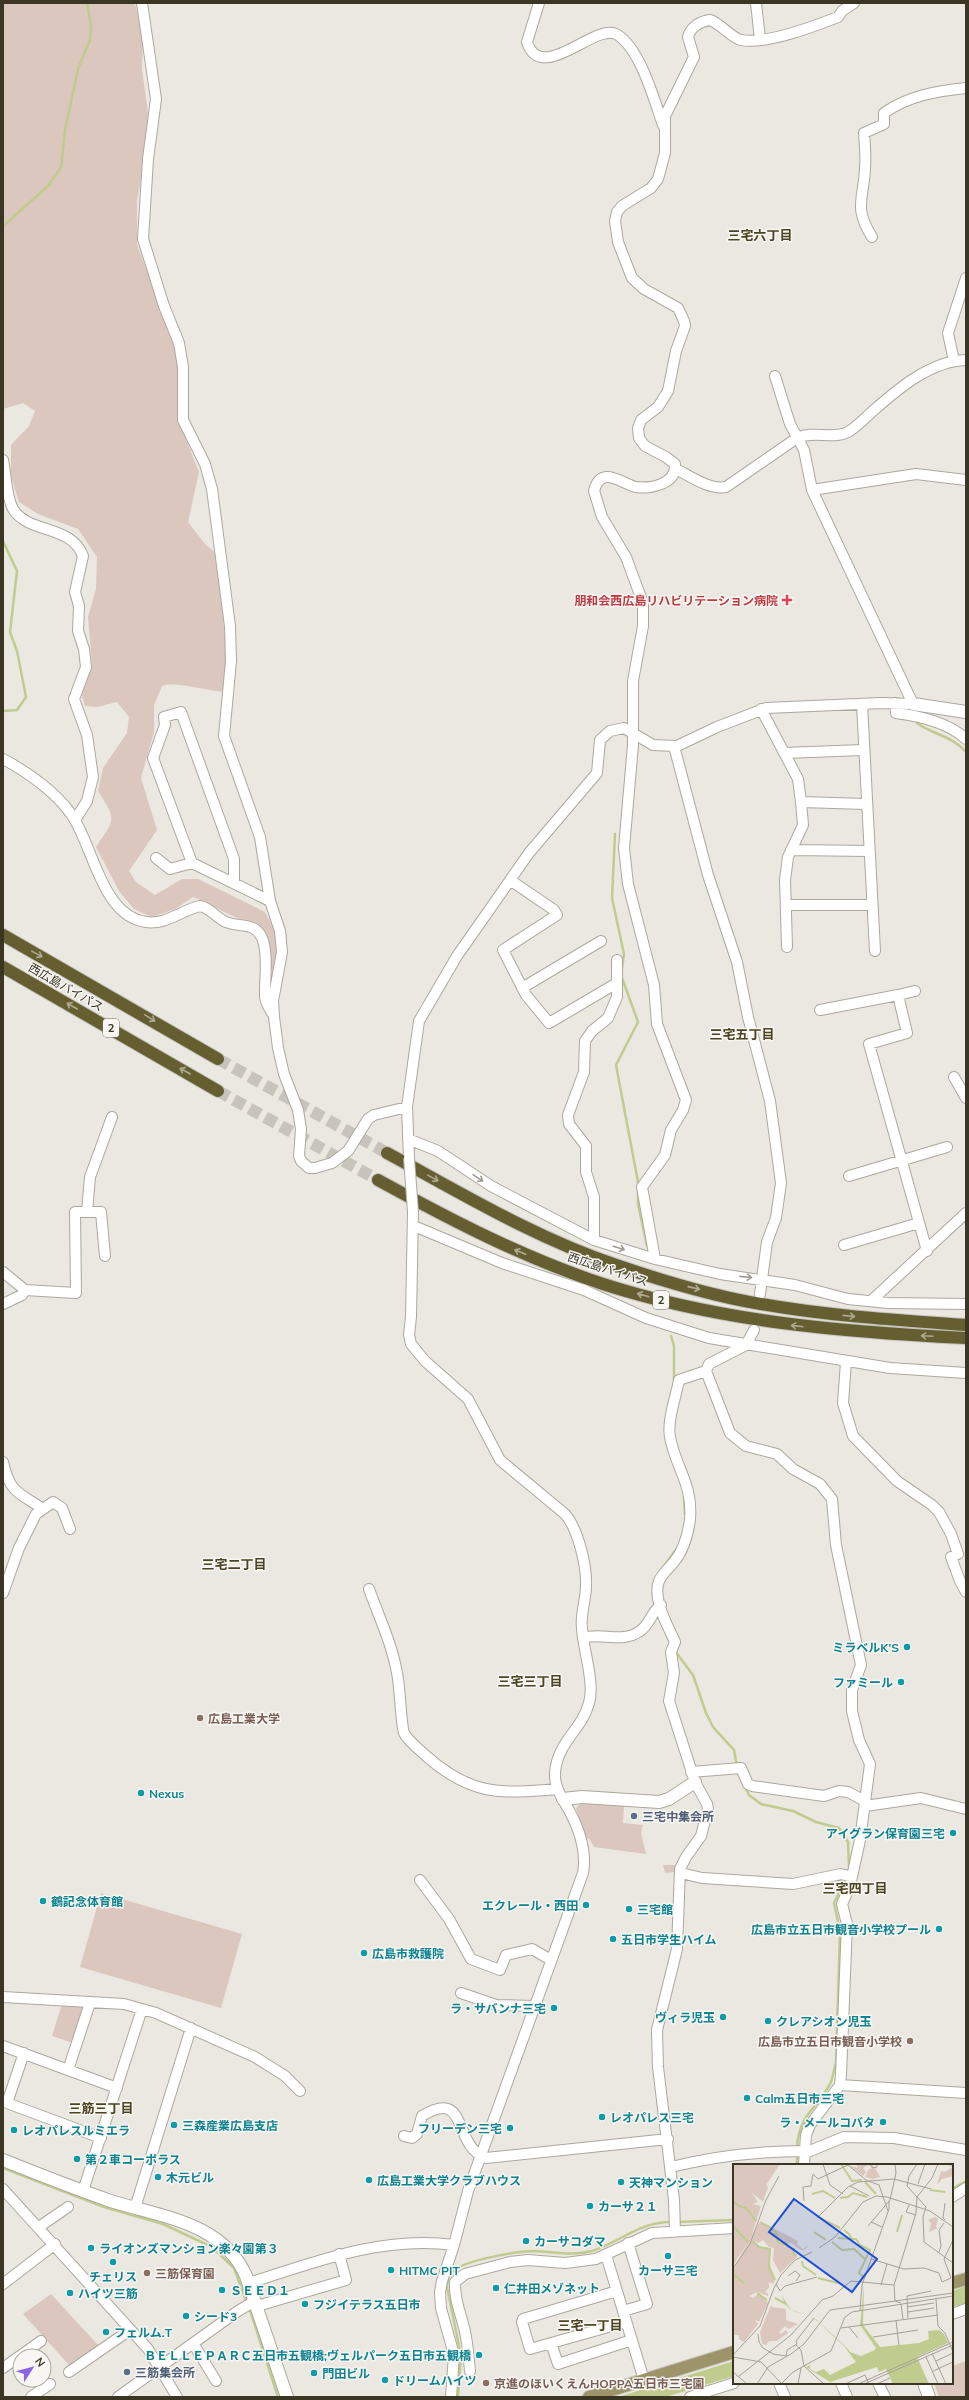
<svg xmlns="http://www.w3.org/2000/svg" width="969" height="2400" font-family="Mulish,'Noto Sans JP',sans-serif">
<rect width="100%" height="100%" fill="#ebe8e2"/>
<path fill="#dbc7bd" d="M3,3H135L143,40L142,69L148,113L146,155L137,200V244L177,355L178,391L185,437L199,472L188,522L205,544L217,554L227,656L224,692C208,691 174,681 162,686L154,705V732L141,778L157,830L129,871L136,882L155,895L182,879H198L265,912L274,929L278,963L275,974L272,972C270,955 272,928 252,921C247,919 240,920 235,917C220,911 208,902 193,897L175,909L152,917L134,909L119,891L96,847C115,819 117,820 98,791L103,768L127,733L129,717L117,702L97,707L85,706L81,693L92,664L88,617L96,589L97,557L78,529L38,514L19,502L11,476V445L29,426L35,411L23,403L3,409Z
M583,1802L624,1805L623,1823L643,1825L641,1833L646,1854L594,1847L589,1838L586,1840L576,1808Z
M663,1865H678L675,1872L665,1873Z
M101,1893L242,1934L221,2008L80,1967Z
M62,2004L85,2005L73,2043L52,2036Z
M51,2294L99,2346L70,2366L23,2314Z
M966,2361V2397H939L934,2383H952V2366Z"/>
<path fill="#bfcc8e" d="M966,2286V2303L952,2307V2291Z
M734,2361V2376L666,2397H618Z"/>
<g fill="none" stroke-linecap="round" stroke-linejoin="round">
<path stroke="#bfcc8e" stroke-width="2.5" d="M3,226L48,186L61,167L65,130L78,69L90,40L91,26L87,3
M3,541L17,571L10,632L17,651L26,697L17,710L3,711
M917,723C933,735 951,735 966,752
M615,834L612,898L624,954L621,975L638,1022L616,1065L638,1182V1204L647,1246
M671,1336L674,1346V1382
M684,1497L685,1514
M663,1567L678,1547
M675,1651L693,1675L706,1713L713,1727L734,1750L737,1766
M738,1773L749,1795L761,1804L793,1811L816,1822L839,1828L848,1842L849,1867
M797,2148C799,2112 818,2109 831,2082C833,2076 834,2069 836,2063L840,1931L834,1903L846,1878
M797,2165V2153
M3,2168L104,2207L163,2224L212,2247L234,2268L247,2303
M952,2189L966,2181
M677,2222L734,2220
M249,2307L278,2397
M458,2397L461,2356L447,2287C448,2280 448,2275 453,2271C465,2260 518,2251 535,2251C555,2252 573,2256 592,2251C620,2242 641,2221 672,2222"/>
<path stroke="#c8c4bc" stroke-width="12" stroke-dasharray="12 6" stroke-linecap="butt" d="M218,1059L387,1153
M218,1091L378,1180"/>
<g stroke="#aca89e" stroke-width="12">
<path id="minor" d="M142,3L156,99L148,159L143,239L164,306L179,343L183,367V420L205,464L212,489L230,626L231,661L224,736L260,837L270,901L280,931L282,952L273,1001L274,1017L278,1048L284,1074L298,1110L301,1129L299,1156L301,1161L309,1168H315L332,1163L348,1151L368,1119L374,1115L407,1107
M539,3L527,42C541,85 595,23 616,34C640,47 654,100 663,125
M756,3L760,39
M872,237C853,207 864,198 865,168C866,156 865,145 864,133L884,124V113C908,96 936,91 966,88
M954,361L948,333L966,278
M3,460C6,474 6,496 13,509C28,534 71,524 83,556L75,592L79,606L78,631L84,649L86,667L74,699L87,735L93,777L87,801L75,820
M676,469C690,476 709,490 726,487L797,438C813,430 833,440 848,432C857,427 866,417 874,410C899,388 931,361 966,360
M812,490L916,474L966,480
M895,703L896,713C919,716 949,723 966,739
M862,704L875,951
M761,709L798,779L801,802L803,825L788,857L785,880L787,947
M674,746L708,875L737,962L748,1017L770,1101L781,1183L776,1218L767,1242L760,1294
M784,753L863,750
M3,759C26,771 56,792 71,814C93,844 101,916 146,922C166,925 182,910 200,906C211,908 216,918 226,922C235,926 245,924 253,928C272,937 264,979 265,996C265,1002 269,1008 272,1013
M801,802L866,804
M791,850L869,851
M156,858L170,869L192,863
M510,880L554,910L557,915L503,950L526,995L549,1023L617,983
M234,882V859L181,712L164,717L165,725L153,758L192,863L270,901
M787,905H872
M522,988L601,941
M898,995L915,991
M820,1010L898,995L907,1033L869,1044L927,1251
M954,1077L966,1098
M408,1139L438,1151L491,1186L594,1240L655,1259L720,1274L795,1285L848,1299L888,1303L966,1304
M409,1158L407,1107L419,1021L457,956L529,853L597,773L600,740L610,731L624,728L653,745L677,746L717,727L766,708L881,703L913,704L812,490L804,450L790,424L775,376
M849,1176L947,1147
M87,1212L90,1177L112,1117
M413,1212L411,1317L409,1335L411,1344L425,1361L468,1399L500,1460L565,1514C578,1529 587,1566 586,1586C586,1600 580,1614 582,1628C583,1649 595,1683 589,1703C582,1730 557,1742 555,1773C554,1788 563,1799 570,1812C580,1831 587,1851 583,1873L468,2191L454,2245L442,2281L440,2292L441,2308L454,2355L451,2397
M414,1226L502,1263L584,1290L646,1318L709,1338L890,1368L966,1373
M594,1240V1197L586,1172V1146L569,1124L568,1115L584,1072L585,1041L592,1031L608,1018L617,997V960
M844,1245L919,1223
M655,1259L642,1187L665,1155L671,1130L683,1110L686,1100L657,1024L654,985L628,884L624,848L633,745V681L643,626V603L626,557L602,517L594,491C601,464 622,484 636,487C651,489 677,484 675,464L666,457L645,446L639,438L638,428L641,420L658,407L668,391L676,351L685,326L684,321L678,308L644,289L632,278L618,242L615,221L617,212L622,206L651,188L658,179L665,153V116L694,57L688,37C690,28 700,21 710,20C721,24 732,38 741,40C766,45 815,26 838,17L842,11L854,3
M3,1272L25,1290L22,1295L3,1304
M25,1290L76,1293L75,1212H101L105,1256
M871,1301L966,1213
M754,1330L746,1345L709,1364L706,1371L730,1433L746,1446L777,1454L793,1469L820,1484L832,1499L836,1545L861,1665L852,1690V1711L859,1740L870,1764L860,1840L850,1886L842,1904L847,1924L841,2075L840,2085L810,2125L806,2135L804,2165
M846,1362L843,1403L853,1436L897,1481L932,1505L939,1512L951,1534L958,1554L951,1557L960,1581L966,1592
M3,1462C10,1493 18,1492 43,1509
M369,1589C379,1617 392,1644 397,1673C400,1686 401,1725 404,1733C408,1741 419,1749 425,1755C471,1796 500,1794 558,1789
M3,1593L19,1548L36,1514L53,1502L62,1508L70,1529
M583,1638C602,1632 622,1644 640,1631C650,1625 651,1612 661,1605
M691,1772L741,1768L748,1784L752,1786L824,1796L839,1791L848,1792L865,1801
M865,1806L921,1798L966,1809
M681,1873L702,1878L793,1884L841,1874L852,1877
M420,1880L449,1919L471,1959L500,1970L506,1955L532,1949L551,1960
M461,1993L496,2005L534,2006
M3,1997L124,2004L156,2013L255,2057L285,2076L300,2091
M3,2046L117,2088
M24,2053L7,2103L101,2138
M68,2070L90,2003
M840,2085L966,2093
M404,2136L412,2138L417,2134L422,2116C469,2087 452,2146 486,2158L668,2139
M805,2153L844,2137L894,2138L966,2150
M671,2167C715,2156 760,2151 805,2151
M3,2189L148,2349L177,2397
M83,2191L142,2009
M952,2197L966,2188
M135,2208L191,2028
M39,2227L68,2207
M675,2231L674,2200L658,2067L657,2030L677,1949L680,1869L686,1857L701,1836L708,1809L707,1804L695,1782L669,1701L674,1673L671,1652L675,1642C668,1626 652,1599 659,1581C662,1574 669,1568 674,1562C684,1550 688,1535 690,1519C693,1484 676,1469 670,1437C667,1420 676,1397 679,1380L706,1371
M606,2255L644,2380
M249,2283C315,2262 383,2235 454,2245
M3,2284L55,2244
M617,2291L523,2319L522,2322L530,2349L626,2322
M257,2306L346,2280L339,2254
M623,2311L647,2304L628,2243
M952,2314L966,2309
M193,2343L216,2381
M551,2343L558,2364L632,2340
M20,2356L41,2341
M3,2368L20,2356
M470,2371C469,2360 468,2348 466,2337C463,2318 454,2302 455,2282L465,2274L510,2262L528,2260L565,2263L596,2259L652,2233L734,2228
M69,2372L130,2330
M779,2383L785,2397
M841,2383L847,2397
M878,2383L885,2397
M31,2397L50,2384
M118,2397L238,2311L255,2301
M690,2397L734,2383"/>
</g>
<g stroke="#aca89e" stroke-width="14">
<path id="tertiary" d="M913,704L966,712
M563,1799L582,1797L659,1802L669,1799L695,1782
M3,2160C38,2174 73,2188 108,2200C159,2217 222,2221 246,2276L287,2397
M924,2383L929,2397"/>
</g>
<g stroke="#c4c3bd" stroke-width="14">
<path id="primary" d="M952,2283L966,2279
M589,2397L734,2352"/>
</g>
<g stroke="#c4c3bd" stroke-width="14">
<path id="motorway" d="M3,935L218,1059
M3,967L218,1091
M387,1153C461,1193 535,1238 616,1265C663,1281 712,1296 761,1304C829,1316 897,1320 966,1325
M378,1180C451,1220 524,1258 603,1284C721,1322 843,1332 966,1338"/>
</g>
<use href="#minor" stroke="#fff" stroke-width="10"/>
<use href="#tertiary" stroke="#fff" stroke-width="12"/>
<use href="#primary" stroke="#9e946a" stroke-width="12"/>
<use href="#motorway" stroke="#655e31" stroke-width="12"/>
<g stroke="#aca89e" stroke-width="12" stroke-linecap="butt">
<path id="minor-bridge" d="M409,1158L413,1212"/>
</g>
<use href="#minor-bridge" stroke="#fff" stroke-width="10"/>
</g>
<defs><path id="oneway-shaft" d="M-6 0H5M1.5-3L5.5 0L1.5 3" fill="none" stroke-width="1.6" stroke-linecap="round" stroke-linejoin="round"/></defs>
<g stroke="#aeaa92">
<use href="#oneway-shaft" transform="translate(37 954) rotate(29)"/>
<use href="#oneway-shaft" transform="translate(72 1006) rotate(-150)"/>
<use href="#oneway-shaft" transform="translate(150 1018) rotate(31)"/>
<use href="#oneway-shaft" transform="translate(185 1071) rotate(-150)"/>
<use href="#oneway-shaft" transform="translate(433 1178) rotate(29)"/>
<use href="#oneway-shaft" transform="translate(520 1252) rotate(-157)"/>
<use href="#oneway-shaft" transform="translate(694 1288) rotate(13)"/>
<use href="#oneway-shaft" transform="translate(643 1295) rotate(-164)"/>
<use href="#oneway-shaft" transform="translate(849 1316) rotate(6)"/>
<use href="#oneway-shaft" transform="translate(797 1326) rotate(-173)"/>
<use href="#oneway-shaft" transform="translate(927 1336) rotate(-177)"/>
</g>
<g stroke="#9d9a92">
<use href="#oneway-shaft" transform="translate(478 1178) rotate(34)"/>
<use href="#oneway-shaft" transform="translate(619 1248) rotate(17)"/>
<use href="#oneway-shaft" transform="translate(746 1277) rotate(6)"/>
</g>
<path fill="#e0444e" stroke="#f8f6f3" stroke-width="1.5" d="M785 594h4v4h4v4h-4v4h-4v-4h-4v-4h4z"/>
<g fill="#0f9aa8" stroke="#f8f6f3" stroke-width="1.5">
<circle cx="907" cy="1647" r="4"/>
<circle cx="901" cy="1682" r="4"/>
<circle cx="141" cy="1793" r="4"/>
<circle cx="953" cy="1833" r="4"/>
<circle cx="43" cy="1901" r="4"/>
<circle cx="586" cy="1905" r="4"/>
<circle cx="629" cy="1909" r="4"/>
<circle cx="939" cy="1929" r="4"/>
<circle cx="613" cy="1939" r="4"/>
<circle cx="364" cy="1953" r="4"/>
<circle cx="554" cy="2008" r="4"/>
<circle cx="723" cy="2017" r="4"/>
<circle cx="768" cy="2021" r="4"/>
<circle cx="747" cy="2098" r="4"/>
<circle cx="602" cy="2117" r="4"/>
<circle cx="883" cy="2122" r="4"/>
<circle cx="174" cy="2125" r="4"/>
<circle cx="510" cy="2128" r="4"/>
<circle cx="14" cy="2130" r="4"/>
<circle cx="77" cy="2159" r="4"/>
<circle cx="158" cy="2177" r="4"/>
<circle cx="369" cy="2180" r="4"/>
<circle cx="621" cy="2182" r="4"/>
<circle cx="590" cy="2206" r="4"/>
<circle cx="526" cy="2241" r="4"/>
<circle cx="91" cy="2248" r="4"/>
<circle cx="668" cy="2256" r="4"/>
<circle cx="113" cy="2262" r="4"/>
<circle cx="391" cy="2270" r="4"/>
<circle cx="496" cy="2288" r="4"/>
<circle cx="222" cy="2290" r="4"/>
<circle cx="70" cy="2293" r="4"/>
<circle cx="305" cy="2304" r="4"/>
<circle cx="186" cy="2316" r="4"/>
<circle cx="106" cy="2332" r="4"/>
<circle cx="479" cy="2355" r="4"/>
<circle cx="314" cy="2373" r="4"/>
<circle cx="385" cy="2380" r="4"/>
</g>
<g fill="#8d6e63" stroke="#f8f6f3" stroke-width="1.5">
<circle cx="200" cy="1718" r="4"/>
<circle cx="910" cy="2041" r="4"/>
<circle cx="147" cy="2273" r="4"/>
<circle cx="486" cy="2383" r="4"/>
</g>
<g fill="#5c6f8a" stroke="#f8f6f3" stroke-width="1.5">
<circle cx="634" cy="1816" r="4"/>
<circle cx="127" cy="2372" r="4"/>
</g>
<g text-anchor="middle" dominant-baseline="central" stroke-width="3" stroke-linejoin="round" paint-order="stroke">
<g fill="#f8f6f3" stroke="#747062" stroke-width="1">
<rect x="103" y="1019" width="16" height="18" rx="3"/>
<rect x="653" y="1291" width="16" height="18" rx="3"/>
</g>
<g font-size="11" font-weight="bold" fill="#3b3624">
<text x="111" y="1028">2</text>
<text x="661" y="1300">2</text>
</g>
<g font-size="12" font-weight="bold" fill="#be3a42" stroke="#f8f6f3" text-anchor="end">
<text x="778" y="600">朋和会西広島リハビリテーション病院</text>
</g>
<g font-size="12" fill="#3b3624" stroke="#f8f6f3">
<text transform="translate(66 987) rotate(30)">西広島バイパス</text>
<text transform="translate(608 1269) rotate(18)">西広島バイパス</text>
</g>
<g font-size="12" font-weight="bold" fill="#0d838f" stroke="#f8f6f3" text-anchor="start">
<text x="899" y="1647" text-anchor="end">ミラベルK’S</text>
<text x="893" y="1682" text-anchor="end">ファミール</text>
<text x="149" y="1793">Nexus</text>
<text x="945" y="1833" text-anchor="end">アイグラン保育園三宅</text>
<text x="51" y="1901">鶴記念体育館</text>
<text x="578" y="1905" text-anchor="end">エクレール・西田</text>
<text x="637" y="1909">三宅館</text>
<text x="931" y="1929" text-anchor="end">広島市立五日市観音小学校プール</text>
<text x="621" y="1939">五日市学生ハイム</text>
<text x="372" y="1953">広島市救護院</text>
<text x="546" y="2008" text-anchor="end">ラ・サバンナ三宅</text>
<text x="715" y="2017" text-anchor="end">ヴィラ児玉</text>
<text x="776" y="2021">クレアシオン児玉</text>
<text x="755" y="2098">Calm五日市三宅</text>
<text x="610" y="2117">レオパレス三宅</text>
<text x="875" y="2122" text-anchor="end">ラ・メールコバタ</text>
<text x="182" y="2125">三森産業広島支店</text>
<text x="502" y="2128" text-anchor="end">フリーデン三宅</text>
<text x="22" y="2130">レオパレスルミエラ</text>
<text x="85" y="2159">第２車コーポラス</text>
<text x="166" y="2177">木元ビル</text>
<text x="377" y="2180">広島工業大学クラブハウス</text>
<text x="629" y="2182">天神マンション</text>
<text x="598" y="2206">カーサ２１</text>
<text x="534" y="2241">カーサコダマ</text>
<text x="99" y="2248">ライオンズマンション楽々園第３</text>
<text x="399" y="2270">HITMC PIT</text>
<text x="668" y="2270" text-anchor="middle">カーサ三宅</text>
<text x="113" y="2276" text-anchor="middle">チェリス</text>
<text x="504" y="2288">仁井田メゾネット</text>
<text x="230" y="2290">ＳＥＥＤ１</text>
<text x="78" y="2293">ハイツ三筋</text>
<text x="313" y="2304">フジイテラス五日市</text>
<text x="194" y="2316">シード3</text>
<text x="114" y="2332">フェルム.T</text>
<text x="471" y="2355" text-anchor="end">ＢＥＬＬＥＰＡＲＣ五日市五観橋;ヴェルパーク五日市五観橋</text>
<text x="322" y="2373">門田ビル</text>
<text x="393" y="2380">ドリームハイツ</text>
</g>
<g font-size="12" font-weight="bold" fill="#785e54" stroke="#f8f6f3" text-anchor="start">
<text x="208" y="1718">広島工業大学</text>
<text x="902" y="2041" text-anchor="end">広島市立五日市観音小学校</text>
<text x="155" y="2273">三筋保育園</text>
<text x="494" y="2383">京進のほいくえんHOPPA五日市三宅園</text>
</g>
<g font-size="12" font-weight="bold" fill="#4e5e75" stroke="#f8f6f3" text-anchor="start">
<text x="642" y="1816">三宅中集会所</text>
<text x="135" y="2372">三筋集会所</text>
</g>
<g font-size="13" font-weight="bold" fill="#4c4421" stroke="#f8f6f3">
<text x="760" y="235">三宅六丁目</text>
<text x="742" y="1034">三宅五丁目</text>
<text x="234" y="1564">三宅二丁目</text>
<text x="530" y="1681">三宅三丁目</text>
<text x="855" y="1888">三宅四丁目</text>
<text x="101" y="2108">三筋三丁目</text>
<text x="590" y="2325">三宅一丁目</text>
</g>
</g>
<g transform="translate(733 2164)">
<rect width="220" height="220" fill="#ebe8e2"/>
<path d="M0,0H47L33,21L35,23L30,38L19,29L25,38L20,40L28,42L17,77L12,78L16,77L0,101ZM123,0H138V3L135,1L130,4L133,8L130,12L117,2L125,4ZM211,0H220V12L209,15L204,21L208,7L212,8L220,3ZM142,4L147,13L140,15L132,13L136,5ZM202,53L205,55L203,63L205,64L196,68L198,59L195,56ZM27,57L65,77L64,80L70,85L74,82L77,83L75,82L71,86H68L58,79L54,80L45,76V79L52,81L50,83H57L64,93L47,109L40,96L41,84L36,83L30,76L25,79L21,76L25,82L37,86V101L42,116L40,120L36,118V124L32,128L35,129V132L24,128L16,132L20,134L26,129L35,139L26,158L21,155L25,160L11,178L6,175V171H0V105ZM38,141L39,143L53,145V156L65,160L56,165L52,162L46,168L48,170L53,166L55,169L44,177H36L33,181L29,180L27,168Z" fill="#dbc7bd"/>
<path d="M131,120L130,161L147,183L186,179L196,175L195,167L206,166L211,170L215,179L184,193L196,220H160L153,205L146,208L144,203L97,218L73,203L77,201V205L83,208L91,205L97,211L123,198L111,182L99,171L86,158L76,152L67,149L60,147L58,146L53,141L49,133V132L58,146L68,149L78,153L84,156L116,186L117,188L128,192L142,186L143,184L127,161Z" fill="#bfcc8e"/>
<path fill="none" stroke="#bfcc8e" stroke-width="2" d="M108,0L119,17L129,16M132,18L143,30M197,26L212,28M79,30L90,27L102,34M107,34L115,33L120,29L134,33M0,37L6,42L13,44L23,57M87,54L107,64M28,59L37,63L44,70L45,78L61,85L60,89L64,92M0,62L15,78M111,66L117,71L118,75H123L127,81L137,86L126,109L131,113M81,68L93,76M164,68L169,51M105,74L117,75M20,77L26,83L37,85L36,103L42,116M99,78L109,86L121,85L133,96M69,97L70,102L83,111M1,106L0,110L11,119M85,114L105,119M24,129L34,136M42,134L53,140"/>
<path fill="none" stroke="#a5a196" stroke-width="1" d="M90,0L97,21L110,30M139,0V4L144,3V0M184,0L176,12L174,22L184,33M115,1L133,16L146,21L155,47M185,20L192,0M117,22L136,32M184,33L193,43L190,53L191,78L220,99M71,37L70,23L78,22L80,10L85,15L117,0M212,39L210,54L212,56M176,41L173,48L183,51M84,54L115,23L125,18L161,15L198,25M138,58L149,63M135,62L157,36L163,9L162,0M86,84L102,73L130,38L143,32L154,33L197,47L220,63M206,88L208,82L206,66L211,59M138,95L171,105L191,104L206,109L209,118L218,114L211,95L220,76M0,104L17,80L33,36L46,12M55,112L62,107L67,111L63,117M43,120L47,127L52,122L84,113M148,121L154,100M203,135L205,162L212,169L220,188M168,139L162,137L161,121L183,49L184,33L199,14L205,0M168,140L170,155M174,143L201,139M127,146L129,121L156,45V37M175,148L201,144M175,154L174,132L198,127M163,156L166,182M116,163L125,174M108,164L205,151M25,170L26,178L30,184L40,190L53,192L54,186L64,180L63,177L81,154M140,173L185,166M63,181L68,186L71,202M199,189L213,220M0,191L27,162L41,124L48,111L62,96L79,88M0,193L28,198L48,219M193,193L205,220M203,197L220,189M71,202L91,220M200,207L220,198M0,208L14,220M5,213L58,171L89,136L100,132L118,117L161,121M24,220L35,203L58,190L71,180L97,146L220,129M48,220L60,208L98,187L112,153L119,148L220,132M65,220L68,204M112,220L132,211L136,220M125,220L220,178M131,220L220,181M144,220L157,214"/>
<path fill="#1d4ed8" fill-opacity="0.15" stroke="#1d4ed8" stroke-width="2" d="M61,35L144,95L119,128L36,68Z"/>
<rect width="220" height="220" fill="none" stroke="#3b3624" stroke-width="2"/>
</g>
<rect width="969" height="2400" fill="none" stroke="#3b3624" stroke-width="8"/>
<g transform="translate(32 2368) rotate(54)"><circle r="19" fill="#f8f6f3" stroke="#aca9a0"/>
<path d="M0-3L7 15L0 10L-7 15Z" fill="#8d64e8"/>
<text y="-6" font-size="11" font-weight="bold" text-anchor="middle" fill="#3b3624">N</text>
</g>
</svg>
